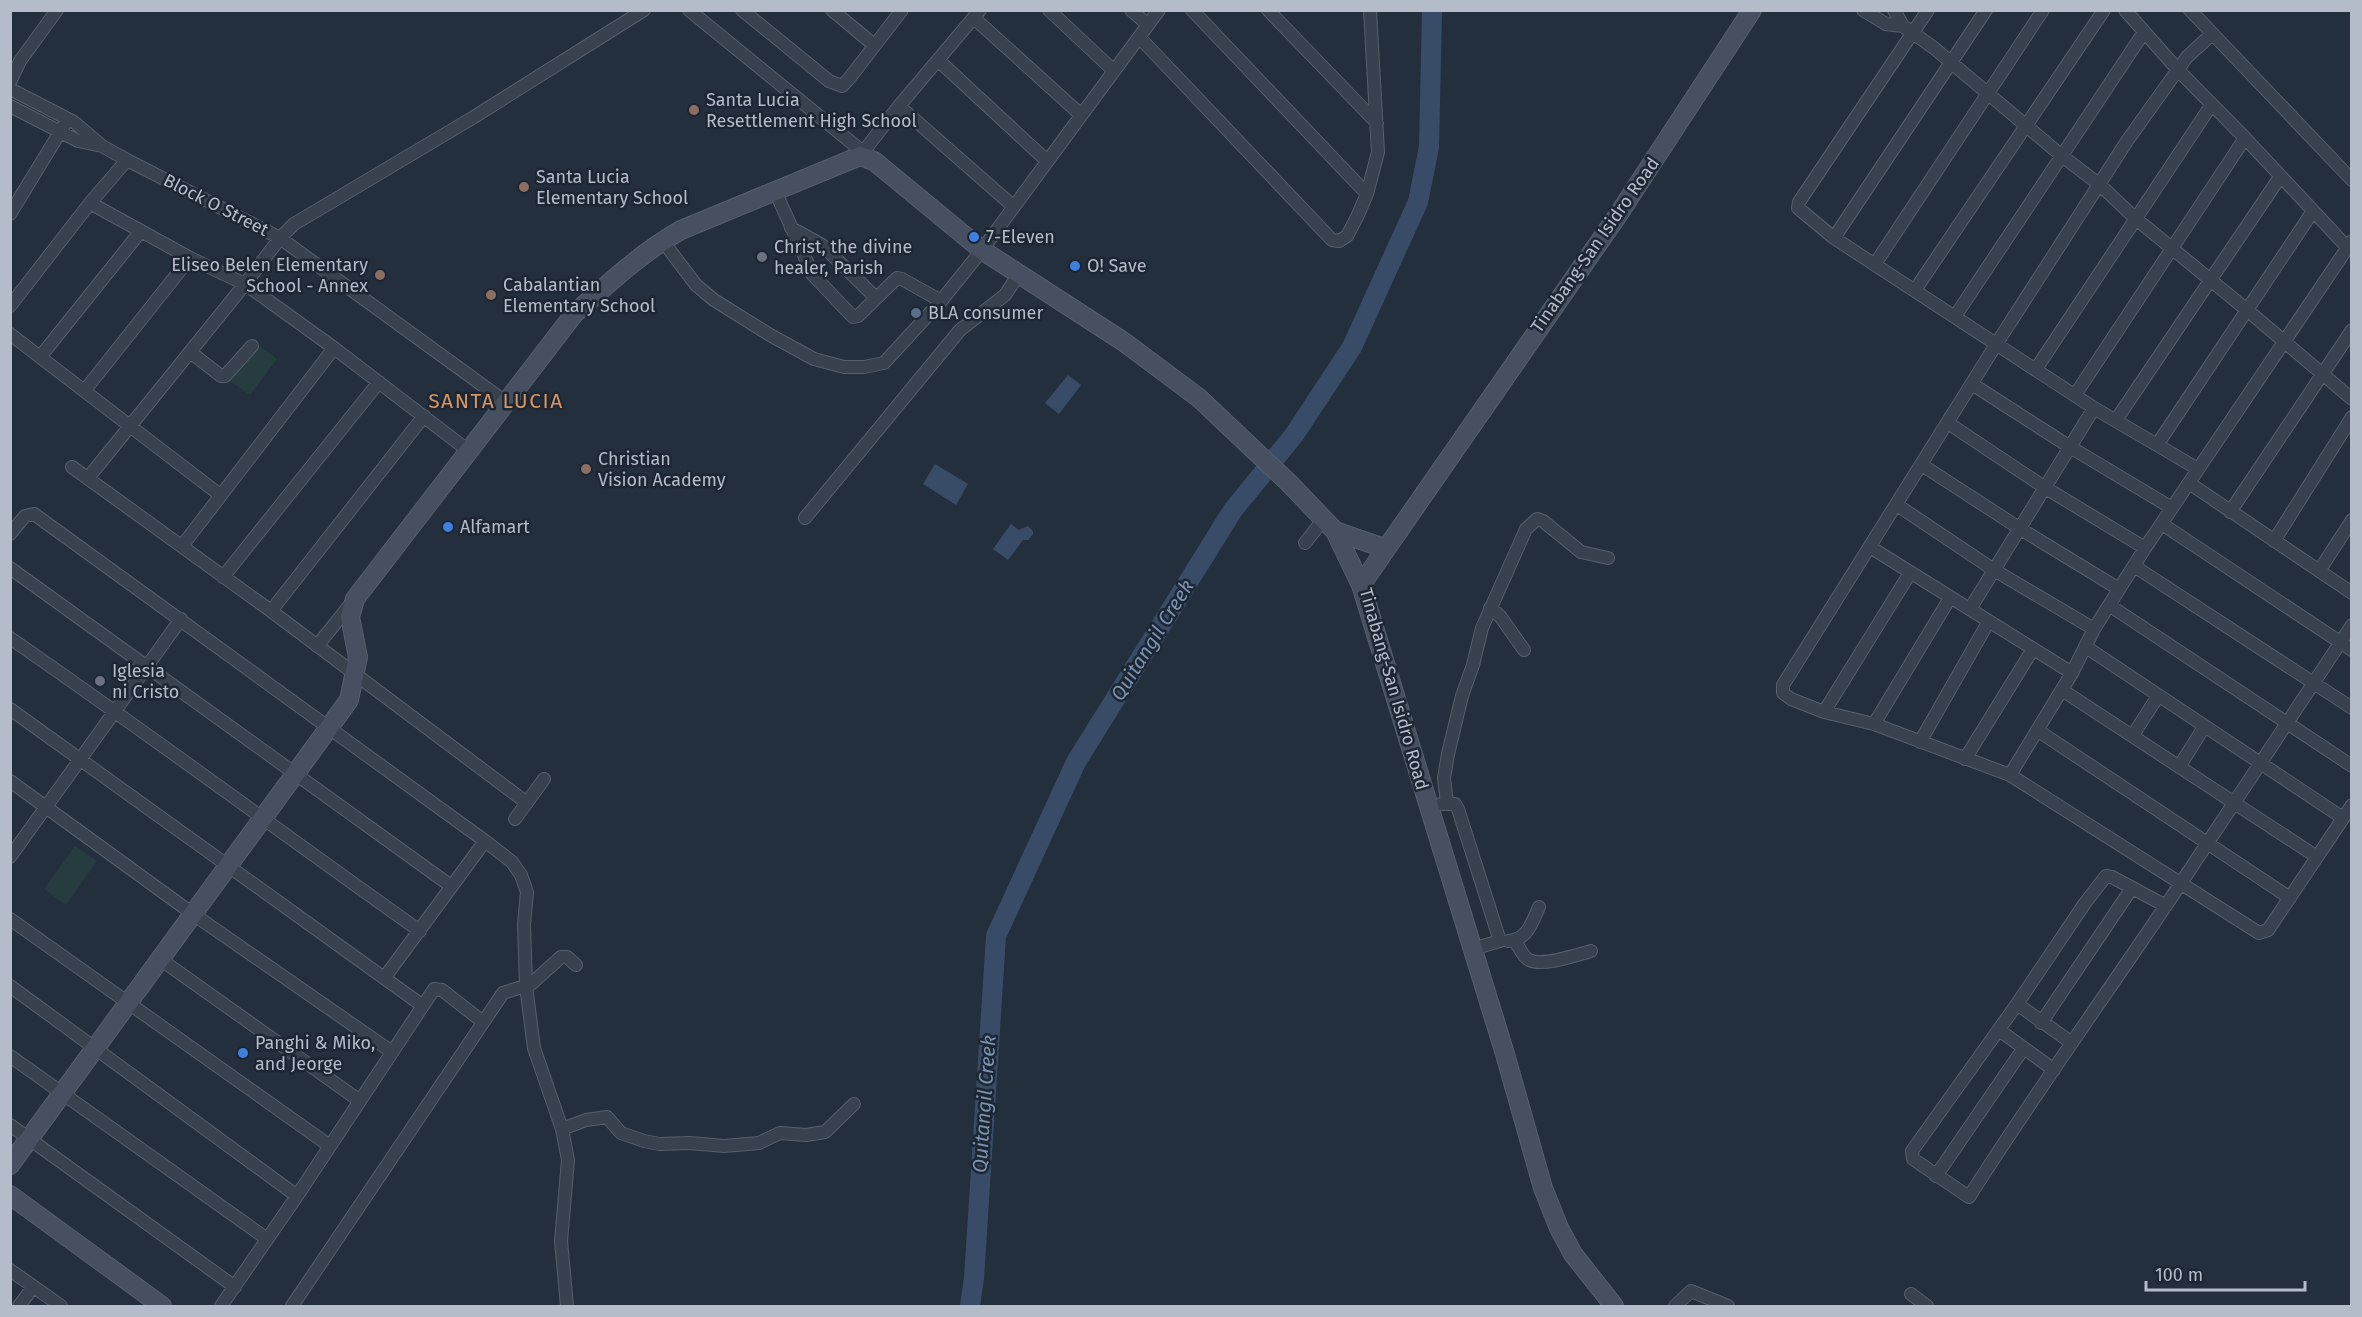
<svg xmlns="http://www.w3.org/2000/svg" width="2362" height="1317" font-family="'Fira Sans',sans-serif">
<rect width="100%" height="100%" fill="#242f3e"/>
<path fill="#263c3f" d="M256,343L277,359L250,395L229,380Z
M75,846L97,861L66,905L44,889Z"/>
<path fill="#394c67" d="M1068,375L1081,385L1059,414L1045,403Z
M935,464L968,484L956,505L923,484Z
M1011,524L1019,530L1028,526L1033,531V534L1028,540H1023L1008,560L993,549Z"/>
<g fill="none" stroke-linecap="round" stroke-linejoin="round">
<path stroke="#394c67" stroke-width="20" d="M970,1306L974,1278L996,936L1076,762L1233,510L1294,435L1352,347L1418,202L1429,147L1432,10"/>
<g stroke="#565f6c" stroke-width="14">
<path id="street" d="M689,10L863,152
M742,10L829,81L842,86L848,80L902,10
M832,10L874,45
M1049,10L1114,71
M1131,10L1148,25
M1192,10L1367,194
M1268,10L1377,123
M1863,10L1886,24L1903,26L1894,10
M1928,10L1799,202L1798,208L1834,238L2094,408L2198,469
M2125,10L2178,70L2245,138L2347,247
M2190,10L2352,180
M974,18L1080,114
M1903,26L1934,48L2062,156L2100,185L2135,218L2247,310L2352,399
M2212,34L2187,57L2127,141L1997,343L1783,685V693L1791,699L1824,712L1874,724L2010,775L2259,933L2268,930L2352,805
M1140,38L1332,240L1339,241L1347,236L1357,217L1367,194L1378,152L1370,10
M938,60L1047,161
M10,82L20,61L57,10
M10,89L74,122L102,146L127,160L280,238L507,403
M10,106L78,141L102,146
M899,106L1013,206
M860,156L899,106L980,10
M775,191L813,275L853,317L858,316L897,278L902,279L941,301
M90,203L190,258L245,284L334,348L470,452
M10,214L68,119
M791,228L822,245L876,298
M1834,238L1986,10
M662,240L696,285L714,300L770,335L814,359L844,367H864L884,363L941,301L982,250L1159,10
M1875,264L2043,10
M1915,290L2104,10
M10,306L90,203L127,160
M1956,315L2144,32
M10,334L220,495
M190,352L221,376H225L252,346
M40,357L141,231
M2036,369L2212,104
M1972,384L2070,447L2172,508
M85,390L190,258
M2075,395L2245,138
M2116,420L2280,177
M1948,423L2044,487L2145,548
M2157,445L2313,211
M1922,465L2019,528L2119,589
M72,467L271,611L527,803
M88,478L245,284L280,238L294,224L474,117L644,10
M2189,483L2352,593
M1897,505L1994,570L2094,629
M2230,512L2352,330
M805,518L960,330L1005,295L1019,274
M2162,524L2352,650
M10,534L25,516L34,514L485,841L512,862L521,875L527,892L524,924L526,986L534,1048L562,1129L568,1160L561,1241L567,1306
M2274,541L2352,417
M1305,543L1323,520
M182,546L334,348
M1870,547L2072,673
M2134,566L2352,708
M10,568L451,886
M2319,571L2352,520
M223,577L379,382
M2109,605L2352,766
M1490,608L1500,616L1524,650
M1970,609L2094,408
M271,611L424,416
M10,638C149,734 283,834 420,931
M317,646L350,605
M2086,647L2343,818
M2062,690L2317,857
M10,709L423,1006
M1824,712L1910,573
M1874,724L1950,598
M2037,730L2290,898
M2133,735L2158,696
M1920,742L1989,621
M1965,759L2033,649
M2179,767L2204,727
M2010,775L2072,673L2094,629L2145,548L2352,241
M10,781L193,914L392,1052
M1447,803L1444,778L1448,754L1462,696L1473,665L1482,628L1526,529L1537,519L1543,521L1581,552L1608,558
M1441,804H1455L1458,809L1500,941L1472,949
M515,819L544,779
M10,857L181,619
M2166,906L2112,877L2106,876L2085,903L2017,1004L1912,1151L1913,1159L1969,1197C2037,1090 2111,988 2181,883L2352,625
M10,919L330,1146
M1508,941C1527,940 1532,923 1539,907
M1515,941C1519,947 1523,957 1529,960C1543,967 1576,955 1591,951
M160,959L360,1101
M385,977L485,841
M10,986L297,1196
M2017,1004L2072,1043
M2041,1023L2132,888
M1999,1030L2054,1070
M10,1056L267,1239
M10,1125L235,1287
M562,1129L586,1120L607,1117L621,1133L644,1141L659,1144L690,1143L724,1146L759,1143L780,1133L806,1135L825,1132L854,1104
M1936,1176L2023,1049
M10,1270L61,1306
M1911,1294L1927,1306
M19,1306L33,1287
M221,1306L297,1196L434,989L442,990L483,1022
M292,1306L503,993L531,984L561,957H567L576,965
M1675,1306L1691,1291L1728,1306"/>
</g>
<g stroke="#565f6c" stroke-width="20">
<path id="secondary" d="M1335,531L1384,548
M10,1165L349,700L358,657L350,617L355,599L574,314C608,284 642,252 681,230L860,156L874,161L982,250L1124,342L1199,398L1289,483L1335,531L1361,585
M10,1195L162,1306
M1614,1306L1573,1254L1559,1228L1543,1188L1505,1054L1361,585L1618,215L1752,10"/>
</g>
<use href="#street" stroke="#38414e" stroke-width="12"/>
<use href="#secondary" stroke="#465061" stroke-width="18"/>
</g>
<g fill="#8d6e63" stroke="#1d2633" stroke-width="2">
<circle cx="694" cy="110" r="6"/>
<circle cx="524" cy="187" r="6"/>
<circle cx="380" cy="275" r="6"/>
<circle cx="491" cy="295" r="6"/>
<circle cx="586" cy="469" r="6"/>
</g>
<g fill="#3f7fe0" stroke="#1d2633" stroke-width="2">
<circle cx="974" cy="237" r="6"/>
<circle cx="1075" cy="266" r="6"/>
<circle cx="448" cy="527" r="6"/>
<circle cx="243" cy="1053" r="6"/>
</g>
<g fill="#6b7280" stroke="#1d2633" stroke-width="2">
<circle cx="762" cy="257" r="6"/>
<circle cx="100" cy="681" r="6"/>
</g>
<circle fill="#5c6f8a" stroke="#1d2633" stroke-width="2" cx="916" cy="313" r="6"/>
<g text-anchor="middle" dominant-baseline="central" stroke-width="5" stroke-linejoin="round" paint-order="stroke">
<g font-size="18" fill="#b4bcc9" stroke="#1d2633" text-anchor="start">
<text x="706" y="100">Santa Lucia<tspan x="706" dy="21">Resettlement High School</tspan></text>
<text x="536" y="177">Santa Lucia<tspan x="536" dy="21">Elementary School</tspan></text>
<text x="986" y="237">7-Eleven</text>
<text x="774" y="247">Christ, the divine<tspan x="774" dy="21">healer, Parish</tspan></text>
<text x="368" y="265" text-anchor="end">Eliseo Belen Elementary<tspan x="368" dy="21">School - Annex</tspan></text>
<text x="1087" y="266">O! Save</text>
<text x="503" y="285">Cabalantian<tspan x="503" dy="21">Elementary School</tspan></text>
<text x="928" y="313">BLA consumer</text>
<text x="598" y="459">Christian<tspan x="598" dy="21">Vision Academy</tspan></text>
<text x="460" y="527">Alfamart</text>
<text x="112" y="671">Iglesia<tspan x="112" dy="21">ni Cristo</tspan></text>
<text x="255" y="1043">Panghi &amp; Miko,<tspan x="255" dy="21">and Jeorge</tspan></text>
</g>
<g font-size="18" fill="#b4bcc9" stroke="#1d2633">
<text transform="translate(216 205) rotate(27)">Block O Street</text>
<text transform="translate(1595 245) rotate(-55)">Tinabang-San Isidro Road</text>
<text transform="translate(1394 689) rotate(74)">Tinabang-San Isidro Road</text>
</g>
<g font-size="20" font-style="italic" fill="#7c92b1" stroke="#1d2633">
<text transform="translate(1152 640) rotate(-58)">Quitangil Creek</text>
<text transform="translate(984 1104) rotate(-86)">Quitangil Creek</text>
</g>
<g font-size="21" letter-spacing="1.5" fill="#d59563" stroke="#1d2633">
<text x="496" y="401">SANTA LUCIA</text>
</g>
</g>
<rect width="2362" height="1317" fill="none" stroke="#b4bcc9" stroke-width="24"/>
<path d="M2146 1281v9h159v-9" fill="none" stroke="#b4bcc9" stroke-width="3"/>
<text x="2155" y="1281" font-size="18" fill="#b4bcc9" stroke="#1d2633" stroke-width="4.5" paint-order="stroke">100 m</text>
</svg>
